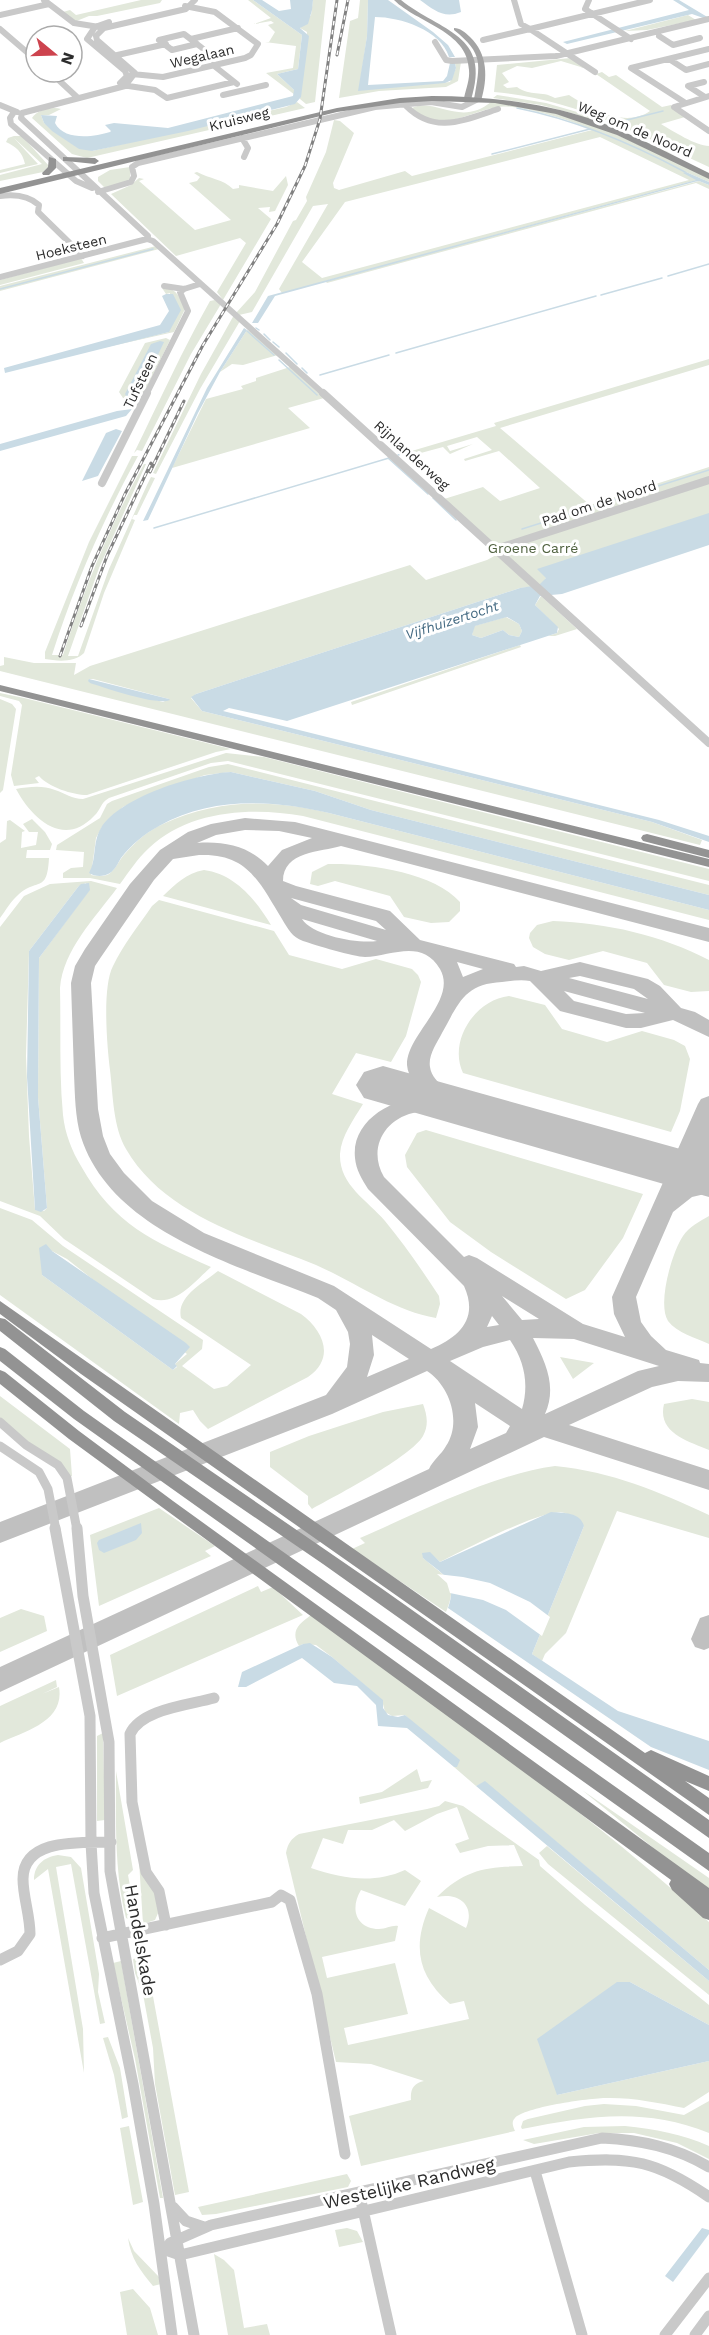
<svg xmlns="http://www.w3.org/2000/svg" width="709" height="2335" font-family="'Work Sans',sans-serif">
<rect width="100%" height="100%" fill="#fff"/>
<path fill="#e2e8db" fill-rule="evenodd" d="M141,0H162L160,3L97,16H89L74,22L63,12L70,10L76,15Z
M248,0H253L302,35L298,69L277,74L294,90L295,95L266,73L293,68L296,46L265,42H269L275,32L268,25L274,23L271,21L254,24L271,18Z
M313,0H326L315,102L306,104L300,99L307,32L300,28L311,15Z
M360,0H368L367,36L359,90L450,82L456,68L455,63L461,62L458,81L446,87L379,91L339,98L350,21L358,18Z
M688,15L696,20L647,30L625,31Z
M571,58L584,68L561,61L532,68L517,66L502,73L509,82L503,85L507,88L517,87C531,97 541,90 555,98L569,95C592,110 626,128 650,111L596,74L602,72L609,77L616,75L662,107L671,105V107L685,117L661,124C673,131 696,146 709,146V167C639,134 572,98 494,92L497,65Z
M497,95L546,103L584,114L677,156L575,114L541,105L493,98Z
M492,101L516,104L589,122L709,177V182L686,172L697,180L282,293L279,289L328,204L313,206L252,312L239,315L236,313L255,292L293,221L296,220L307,201L306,197L326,152L334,120L340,121L354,133L333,183L334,188L339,190L405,171L412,176L592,130C574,121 515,103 497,107C474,112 453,123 429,123L412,108C436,97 461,128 492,101ZM600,137L689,180L322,278L302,262L345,202Z
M297,102L305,108L87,158L72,154L32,118C37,110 52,106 61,109L49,115H41L44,123L92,151L286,107Z
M14,136H22L49,166L43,172L0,181V175L42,164L14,138L38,164L0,173V170L25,164C22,151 16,147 6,142L8,138Z
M130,167V180L105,188L98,181V177L110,170Z
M197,172C210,179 223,179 233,189L239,188V185L273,191L286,176L288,185L275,211L269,212L270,207L258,208L271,219L223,300L217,292L246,243L240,238L176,256L111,194L131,185L139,178L144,179L139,181L195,230L231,220L189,183L197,181L200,177L194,173Z
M699,181L709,185V189L696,183L327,283L325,281Z
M156,246L159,249L0,291V286Z
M81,258L84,263L0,285V280Z
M162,288C177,288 179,296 185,309L174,332L80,353L169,332L170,293L166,294Z
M215,300L221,304L191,354L142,451L137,450L134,453C159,402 182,351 210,301Z
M234,315L240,321L200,389L156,474L153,473L201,374Z
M247,330L254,333L278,355L243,365L232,364L220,372Z
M166,338L170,340L143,396L129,399L123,398L119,392L145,343Z
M709,359V365L500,428L590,505L709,467V514L546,578L541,586L444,499L483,487L500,501L540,488L499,451L465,461L464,459L492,450L477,437L447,446L450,451L473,444L450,454L443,447L406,457L405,453L496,426L494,423Z
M290,367L324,398L288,408L310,428L172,468L206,399L243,389L241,386L256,381V378Z
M132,456H138C103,520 74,586 52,655H63C84,589 110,525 144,464H146L99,568L68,656H78L109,569L147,485L151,477L155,478L137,515H134L132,519L135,520L104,593L84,653C74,663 57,661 45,659V652L89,542Z
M498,554L533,587L520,588L196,694L191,698L202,711L652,822L702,840L700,845L0,671V666L4,665V657L34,663H76L74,675L90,666L410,565L426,580L487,560ZM89,679H93L169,699L163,702L89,682Z
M541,596L577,629L555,636H548L557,633L559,629L535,605Z
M506,617L519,624L522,631L519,637L509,635L503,630L481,638L472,635L474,626Z
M520,645L521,647L352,705L351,702Z
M0,693L24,698L231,749L216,752L87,795C73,795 48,787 39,776L35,778L39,783L14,786L11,775L22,705L19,701L0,696Z
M0,699L12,704L16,709L3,790L0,793Z
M226,753L264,757L709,869V881L228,761L211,763L109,798C100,803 101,810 94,816C64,848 32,819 16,789C29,787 42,785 55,790C65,793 72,799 83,799Z
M228,764L709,885V895L371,810L315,791L231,772L205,775L153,793L123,807L102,827L96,838L91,875C97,876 104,877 109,874C115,870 119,861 123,856C134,843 147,831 163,824C217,799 271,799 329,813L709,910V920L303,816C252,807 189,810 149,848C137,859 129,872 120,884L90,878H63V873L71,868L83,867L84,852L56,850L57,845L100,818L107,804L112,801L209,767Z
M32,819L45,832L52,844L50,850H27L26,858H49C47,894 38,877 18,895C11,901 6,910 0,918V843L6,839L7,821L10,820L25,831L22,832L21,848L36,845L38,832H29L23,824Z
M328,864C366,863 434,872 460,902V911L449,922L431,923L404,917L390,896L335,881L318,886L310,884L312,872Z
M204,870C235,874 256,900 271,925L163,896C176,884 186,873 204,870Z
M91,881L117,888C95,918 63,950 60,988C61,1030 59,1073 63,1115C65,1134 72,1151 81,1166C114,1225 153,1241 211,1267C195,1281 176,1306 153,1299L64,1239L40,1216L0,1201V927L24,896L50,884ZM86,883L89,890L39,958L38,1097L47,1208L44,1211L35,1210L29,1136L26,1056L29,951L78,887Z
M159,900L274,931L289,955L342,969L376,959L412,969L418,975L421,982L406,1036L391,1062L356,1053L332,1094L363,1104C354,1119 341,1136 340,1154C339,1185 367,1200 385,1221C404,1244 422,1270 439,1296L440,1304L436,1318C394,1311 355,1282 316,1265C250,1238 165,1216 126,1149C113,1127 113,1095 110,1070C107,1046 102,987 113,966C123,945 139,925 152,906Z
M553,921C607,923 661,935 709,960V991L691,992L664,985L647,963L603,951L569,960L545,954L533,947L529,938L530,933L537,925Z
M509,996L545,1005L562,1029L607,1042L642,1031L674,1040L685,1046L690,1059L680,1111L671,1132L463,1073C448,1041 475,1000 509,996Z
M426,1130L643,1194L623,1238L585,1290L566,1299L491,1252L450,1222L407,1167L405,1155L417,1133Z
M0,1208L32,1220L63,1246L203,1340L202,1349L182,1366L214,1389L227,1386L251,1365L181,1318C176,1297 203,1283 218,1271L301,1314C323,1330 336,1358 308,1377L208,1429L200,1421L193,1410L180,1413L179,1424L0,1295ZM52,1251L67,1259L187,1354L175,1364L177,1367L173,1370L42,1275Z
M709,1216V1344C696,1338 677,1333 668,1321C657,1304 672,1252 683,1236C689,1227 700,1221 709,1216Z
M560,1357L594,1363L573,1379Z
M0,1396L70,1449L72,1476L69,1477L0,1418Z
M692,1399L709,1402V1450C688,1441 657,1433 664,1404Z
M423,1404C427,1415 429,1425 423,1436C411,1457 337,1495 312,1509L308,1504V1496L270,1467V1452L309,1436L383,1412Z
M555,1466C613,1472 657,1491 709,1515V1538L617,1511L566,1633L545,1654L542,1661L532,1654L584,1526C578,1522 571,1516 565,1513C546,1506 461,1552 440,1562L430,1553L423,1558C446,1578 459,1580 446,1612L352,1549L365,1543L360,1538C418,1513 493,1474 555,1466Z
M159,1508L215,1546L205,1551L211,1556L99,1606L90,1535Z
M258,1586L261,1592L273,1587L303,1615L117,1696L110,1655Z
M21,1609L44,1616L47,1631L0,1652V1618Z
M311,1615C447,1713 585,1809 709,1922V1970L485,1782L476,1786L454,1767L457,1766L405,1715L392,1716L385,1712L382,1700L332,1657L316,1645L303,1644L299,1646C290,1631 299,1624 311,1615Z
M56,1680L57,1687L42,1694L59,1687C65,1722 25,1731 0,1743V1706Z
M103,1733L105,1820L97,1821V1736Z
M417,1769L421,1782L432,1780L428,1788L360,1804L359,1797L382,1792Z
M116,1771L133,1870L128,1875L137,1924L126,1918C114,1870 116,1820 116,1771Z
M582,1790L709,1878V1893L704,1889Z
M445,1801L463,1806L539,1860L540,1866L585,1905L709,2005V2025L630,1982L557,2095L709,2061V2092L684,2108C659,2103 635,2098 610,2098C594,2097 524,2107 515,2118C511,2122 513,2126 515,2131L361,2166L349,2116L411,2100C410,2089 414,2083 424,2081L371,2064L336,2062L286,1853C288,1843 291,1839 299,1834L427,1809L439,1806ZM457,1807L469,1839L455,1844L460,1853L488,1846L514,1845L523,1866C487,1867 465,1869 437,1897C458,1892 476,1905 466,1928L429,1908C412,1947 418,1976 450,2004L464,2001L469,2019L348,2045L344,2028L408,2014L395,1963L327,1978L322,1957L395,1941L398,1926C392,1925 386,1929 379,1929C355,1928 350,1908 361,1890L405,1906L421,1881L405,1870C374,1884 343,1879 311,1868L323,1838L343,1844L348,1830H372L394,1820L405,1831L437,1814Z
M547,1846L709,1981V1995L548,1864L539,1853Z
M58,1855L71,1857L81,1868L99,1974L98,1992L105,2023L100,2024L71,1864L56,1867L83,2029L84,2073L48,1869L34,1880C34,1865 44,1857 58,1855Z
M139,1861L154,1890L159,1911L155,1920L143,1924Z
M140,1957L150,1980L189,2192L175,2195L155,2084L153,2048L143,1994L135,1973L133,1959Z
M121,1961L163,2198H160L135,2059L113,1963Z
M108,2037L120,2068L128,2117L122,2119L114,2075L103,2038Z
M709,2101V2133C644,2107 588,2116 522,2129L521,2127L523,2121L528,2119L585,2106L604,2104L636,2106L684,2115Z
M129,2126L143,2202L133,2205L120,2128Z
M625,2126C655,2129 682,2134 709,2146V2159L677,2143L634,2133H599L534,2144L523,2140L584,2127Z
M347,2174L351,2181L348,2187L216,2214L202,2215L198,2207Z
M347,2228L357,2231L363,2242L339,2247L335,2230Z
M128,2238L134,2251L160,2278L161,2284L153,2286C140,2270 131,2259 128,2238Z
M214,2254L224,2260L234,2270L244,2328L267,2324L270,2335H228Z
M133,2289L150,2308L158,2335H127L120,2292Z"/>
<path fill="#c9dbe5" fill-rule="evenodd" d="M253,0H262L279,11L291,9L290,0H313L312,10L308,24L300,28L309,36L301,97L295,104L188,131L92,151L79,149L52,131L44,123L41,115L57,116L55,123C64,141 94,137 110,132L111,131L105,125L114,123L168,128L293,96L294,90L277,74L298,69L302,35Z
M368,0H388L433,32L448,45L455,57H449C441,30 400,17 375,17L368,85L443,81L447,76L450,63H455L456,68L452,80L445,83L358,91L367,36Z
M420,0H459L461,12C444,19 434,10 420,0Z
M673,0H679L709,18V20L692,14L567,44L563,42L689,10Z
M686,172L709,182V185L699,181L694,182L275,296L258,323H252L268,296L696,180L683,173Z
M166,294H173L181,310L169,332L5,373L4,368L160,325L169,311L162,296Z
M244,328L247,330L220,372L198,413L148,520L143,521L207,388Z
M160,341L164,342L141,391L135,396L127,397L125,394L151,344Z
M132,409L126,416L0,451V444L117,411Z
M116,429L122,431L98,476L82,481L106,433Z
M709,513V545L562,594L540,596L535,605L558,627L557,633L287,721L229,708L223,711L659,820L709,836V842L652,822L202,711L191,697L196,694L520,588L539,585L546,578L537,569ZM507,617L519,624L522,631L519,637L509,635L503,630L481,638L472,635L475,626Z
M89,679L169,699L170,700C157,706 106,688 90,683L88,681Z
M231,772L315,791L371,810L709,895V910L329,813C273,800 212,796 159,826C144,834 131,845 121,858C118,863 115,870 110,873C104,877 95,877 89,873C97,859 92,843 101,828C120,797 194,774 231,772Z
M89,883L90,890L39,958L38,1097L47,1208L41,1212L35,1210L27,1077L29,951L78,887L81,884Z
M46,1244L52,1251L186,1343L190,1347L175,1364L177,1366L173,1370L42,1275L39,1248Z
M551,1512C564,1513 580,1512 584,1526L532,1654L618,1711L709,1741V1770L651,1747L448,1608C458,1579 443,1575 423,1558L422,1553L430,1552L440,1562Z
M141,1523L142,1533L136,1540L104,1553L99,1550L97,1543L99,1540Z
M310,1643L332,1657L383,1700V1708L388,1715L398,1717L405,1715L460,1760L457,1767H454L407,1728L378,1726L376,1705L357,1686L334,1683L302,1658L246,1687H238L242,1672L303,1644Z
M485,1781L709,1970V1981L476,1786Z
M617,1982H630L709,2025V2061L557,2095L537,2039Z
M702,2228L709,2230V2234L673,2282L665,2276Z"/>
<path fill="#fff" d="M437,1574L463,1577L490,1583L530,1602L550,1617L542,1636L506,1610L483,1600L450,1593L447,1583Z"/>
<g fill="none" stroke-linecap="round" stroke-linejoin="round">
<path stroke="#c9dbe5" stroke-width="1.5" d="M517,108C577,120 631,143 685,172
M627,120L663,111
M492,154L590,129
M668,276L709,264
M0,289L153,249
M601,295L662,278
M256,328L259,330
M247,331L274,355
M264,334L270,340
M273,342L279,347
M286,353L297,364
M396,353L596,296
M279,360L317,395
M302,368L307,373
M320,375L389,355
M398,455L408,452
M388,458L428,494
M433,498L456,520
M154,528L389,458
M522,529L709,470"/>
<path fill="#c0c0c0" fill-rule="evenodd" d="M245,818L295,822L709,928V942L341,846C321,852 283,851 283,881L296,886L390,911L420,940L514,964L516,967L524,966L541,971L580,962L648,979L660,986L681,1008L695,1012L709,1020V1037L673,1020L641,1028H626L560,1011L530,981C521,979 511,981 502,982C464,984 459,1003 442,1033C437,1043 428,1055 430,1067C433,1086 455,1090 463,1104L460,1109C445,1114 429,1109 413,1113C383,1120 368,1150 384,1177L464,1257L469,1255L477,1258L583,1324L625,1337L614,1314L612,1297L698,1104L701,1099L709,1096V1174L701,1172L695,1161L686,1182L709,1177V1193L692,1197L673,1212L636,1297L641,1322L651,1336L666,1350L699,1360L700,1363L709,1364V1382L678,1381L652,1387L569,1425L709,1470V1490L544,1437L0,1692V1667L429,1469C433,1460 441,1455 446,1446C462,1422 450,1386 427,1371L332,1414L0,1543V1522L326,1395L347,1367L350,1344L348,1332L336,1310L318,1298C236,1265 111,1231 81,1137C75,1117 75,1095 74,1074C73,1044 72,1013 71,983L75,966L85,949L130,884L160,850L188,832L211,824ZM245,830L279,831L312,838L282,850L268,866C249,846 224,841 197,843L216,835ZM199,855C248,853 259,882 282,919C288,929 292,937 303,941C315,945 354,957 365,957C391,956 422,938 440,969C458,1000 406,1035 407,1065C408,1078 418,1087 426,1096C393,1098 351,1120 355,1158C356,1170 362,1179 368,1189L464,1286C479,1319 459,1337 431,1349L334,1286L204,1233L152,1201L124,1173L110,1154L103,1136L98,1109L91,983L95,966L101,957L154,880L173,859ZM291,898L376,921L386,930L301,905ZM302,919L377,941C359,944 313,936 302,919ZM457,962L483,969L463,977ZM580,976L634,989L648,999L569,978ZM564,991L645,1013L626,1014L574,1001ZM502,1296L539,1319L522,1320ZM492,1316L499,1325L487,1327ZM372,1335L409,1359L367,1377L374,1355ZM533,1338L574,1339L659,1366L638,1371L545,1414C557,1387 546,1363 533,1338ZM510,1340C525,1362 529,1385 522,1409L450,1361L483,1347ZM475,1403L510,1426L506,1433L470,1449L478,1427Z
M709,1615V1648L704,1650L695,1647L691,1639L700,1618Z"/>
<path fill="#c0c0c0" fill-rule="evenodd" d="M383,1066L709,1157V1197L364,1098L356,1085L364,1072Z"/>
<path stroke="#c9c9c9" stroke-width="6" d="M44,0L74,23L99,27
M514,0L521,24L530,29L650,0
M589,0L585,9L631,39
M0,15L49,4
M109,22L95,27L87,39L125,71L127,76L120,83
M0,29L36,60
M184,34L197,44L172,50L159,40Z
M659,36L673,45L700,38
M191,39L238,28
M483,40L530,29L595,72
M435,42L446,60L452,61L556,56L709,19
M197,44L206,51
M113,56L166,44
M669,59L686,70L709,64
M213,65L237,84
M50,72L78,98
M132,74L163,77L245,58L251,55L258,44L215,12L185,6
M704,82L688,86L705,97
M122,85L155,90L167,98L234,82
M223,95L266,85
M709,96L674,107L709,131
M684,102L631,68L709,49
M0,105L17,112
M406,106C435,135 464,120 498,109
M14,112L10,118L11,124L76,181L92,188
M22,113L21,118L148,236L147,239L153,241L325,395
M22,113L125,86L135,73L97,40L96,36L104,28L186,9L195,0
M242,138L248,148L244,157
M98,192L131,182L134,176L132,167L138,163L375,107L431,102L462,107L478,99
M0,196C14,194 28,195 39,205L38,212L83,256
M0,277L147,239
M164,286L184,289L200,284
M146,395L188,311L180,292L184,289"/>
<path stroke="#c9c9c9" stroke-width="8" d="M323,393L709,743
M102,483L147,393
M496,549L709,480"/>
<path stroke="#c9c9c9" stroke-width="9" d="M0,1422L26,1445L58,1465L67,1478L77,1530
M0,1446L39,1472L48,1489L56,1530"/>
<path stroke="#c9c9c9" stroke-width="11" d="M55,1528L90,1716L91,1843L94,1893L133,2084L154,2204L172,2335
M77,1528L83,1596L109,1742L110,1871L194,2335
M166,1925L159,1891L146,1872L132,1802L130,1734C141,1709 189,1705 214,1698
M102,1938L272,1902L281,1895L290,1900L317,1994L345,2154
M0,1960L18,1951L30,1934C30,1915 23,1897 23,1879C23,1837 83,1843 111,1842
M535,2171L582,2335
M359,2192L391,2335
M173,2207L186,2221L204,2227
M170,2243L211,2225L602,2138C641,2140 675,2147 709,2167
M160,2248L180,2255L569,2162C631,2156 657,2161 709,2197
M665,2335L709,2278
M695,2335L709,2316"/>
<path fill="#a4a4a4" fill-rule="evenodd" d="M394,0H401C441,32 492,34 471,100L464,98C466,89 470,79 469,70C468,31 417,23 394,0Z
M454,28C460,28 465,32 470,37C488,54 488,78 481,101L474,99C480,64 484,54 454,30Z"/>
<path fill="#939393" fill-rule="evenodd" d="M432,96C486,96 539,102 591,119C632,133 670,154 709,173V179L617,135L556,114L495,103L432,101L400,103L337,112L0,194V188L337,108L400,98Z
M49,157L56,159V168L49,175H43L42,173L48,167Z
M63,157L95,158L99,161L95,164L66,161H63Z
M0,685L709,859V867L0,691Z
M647,834L709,850V858L643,841L641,838L643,835Z
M0,1301L645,1753L651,1750L709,1776V1791L685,1781L709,1798V1815L81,1374L0,1314Z
M0,1318L5,1319L125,1412L381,1588L709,1820V1838L323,1564L114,1421L0,1331Z
M0,1347L5,1349L84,1411L709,1853V1871L74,1419L0,1361Z
M0,1370L5,1372L79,1431L173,1501L709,1888V1920L703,1918L672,1890L669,1884L671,1880L69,1439L0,1384Z"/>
<g stroke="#818181" stroke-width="3">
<path id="rail" d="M337,55L348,0
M150,472L184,401
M81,626L107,556L151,463
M60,656L92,566L125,494L203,345L277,224L305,166L320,119L337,0"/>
</g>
<use href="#rail" stroke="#fff" stroke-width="1.5" stroke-dasharray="4.5" stroke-linecap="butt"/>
</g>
<g text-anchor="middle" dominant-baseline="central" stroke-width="6" stroke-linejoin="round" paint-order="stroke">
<g font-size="14" fill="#2c2c2c" stroke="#fff">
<text transform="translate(202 56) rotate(-13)">Wegalaan</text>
<text transform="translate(239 119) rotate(-14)">Kruisweg</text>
<text transform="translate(635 129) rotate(23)">Weg om de Noord</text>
<text transform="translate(71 247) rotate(-14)">Hoeksteen</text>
<text transform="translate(140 381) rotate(-64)">Tufsteen</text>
<text transform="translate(412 455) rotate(42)">Rijnlanderweg</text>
<text transform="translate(599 503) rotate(-18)">Pad om de Noord</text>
</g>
<g font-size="14" fill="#4f613f" stroke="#fff">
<text x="533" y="548">Groene Carré</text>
</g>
<g font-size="14" font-style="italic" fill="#456b83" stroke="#fff">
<text transform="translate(452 620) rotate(-18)">Vijfhuizertocht</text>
</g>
<g font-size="18" fill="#2c2c2c" stroke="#fff">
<text transform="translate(141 1940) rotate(80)">Handelskade</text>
<text transform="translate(409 2183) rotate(-13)">Westelijke Randweg</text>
</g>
</g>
<g transform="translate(54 54) rotate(109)"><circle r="28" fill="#ffffff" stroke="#ababab" stroke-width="1.5"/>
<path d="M0-4.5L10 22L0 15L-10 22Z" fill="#cd434e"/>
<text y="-9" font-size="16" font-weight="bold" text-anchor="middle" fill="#2c2c2c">N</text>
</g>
</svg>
